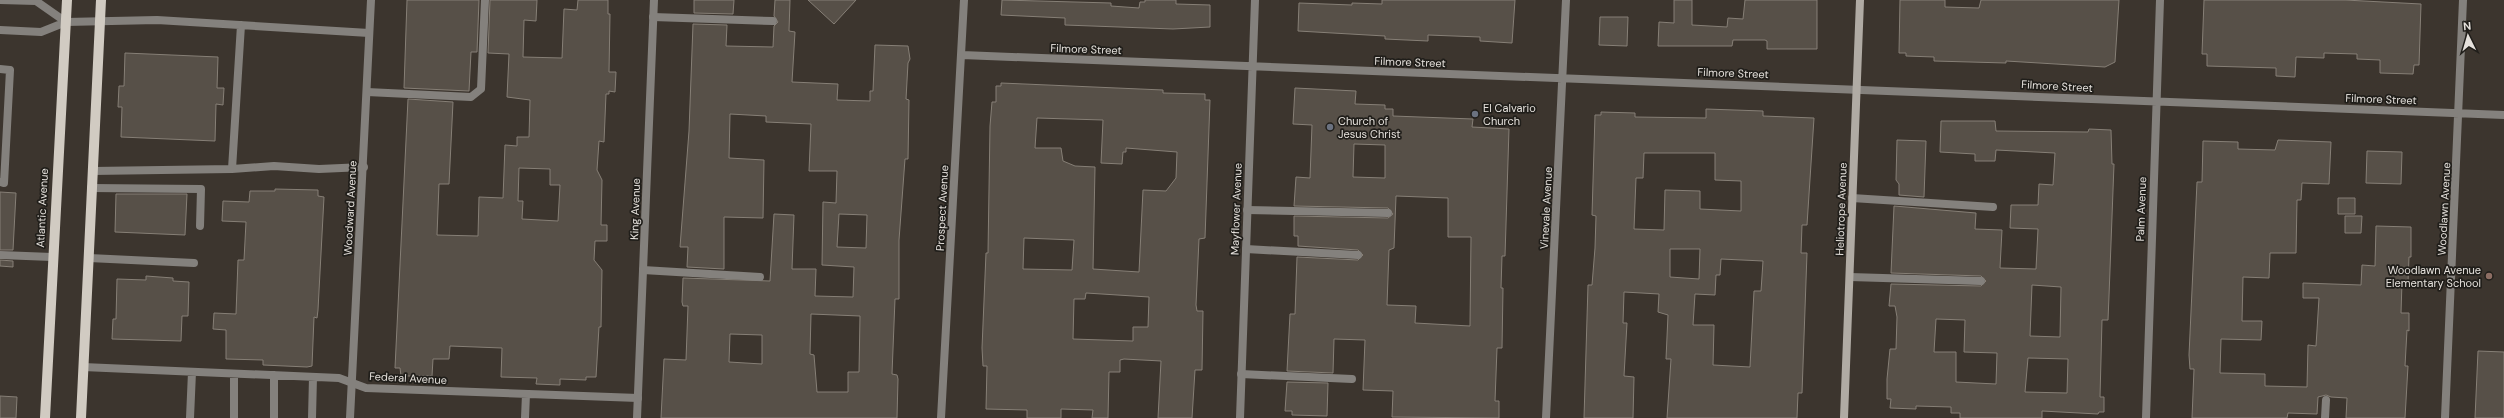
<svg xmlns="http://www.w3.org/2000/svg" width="2504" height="418" font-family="'DM Sans',sans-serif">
<rect width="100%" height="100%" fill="#3c352e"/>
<path fill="#575048" stroke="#867f76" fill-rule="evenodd" d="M407,0H479L477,52H471L469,91L404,88Z
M490,0H537L536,21L524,20L523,57L562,58L564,9L577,10L578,0H608V14H610L609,72H616L615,92L609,91V94H606L604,142L599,141L597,170L602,180L601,225H607V241H595L594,260L602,270L601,327H599L596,377H586V380L560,379V385L536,384L537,378L501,377L502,348L450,346L449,359H433L432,376H401L400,368H395L408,99L453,102L449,184H439L437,235L478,236L479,197L503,198L505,145L517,146V137H529L530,100L507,97L509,54L488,53ZM519,168L550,169V185H560L558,221L522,219L523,201H518Z
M694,0H734L733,14L694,13Z
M775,0H790L789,31L795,32L792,82L838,84L837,100L870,101V91H873L875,45L908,46L910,59L908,63L906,99L909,100L908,159H905L899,240V299H895L892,374L897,375L898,379L897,418H661L664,359L686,360L688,306H683L682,302L683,278L770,281L774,214L794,215L792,269H816L815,296L853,297L854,267L822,265L823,202L836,203L837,171H809L811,124L766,122V116L730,114L729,158L764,160L763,218L724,217V269L687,267L688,247H680L689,131L693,24L727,25L726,46L773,47L774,26L778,22L774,16ZM839,214L867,215L866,248L837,247ZM811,314L860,316L859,372H848V392H817L814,355L810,354ZM730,334L762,335V364L729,362Z
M808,0H856L834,24Z
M1002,0L1111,3V6L1139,8L1140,2H1145V0H1176V4L1210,5V27L1173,29L1065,25V18L1001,15Z
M1382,0H1515L1512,43L1480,41V37L1428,35V41L1385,39V36L1298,31L1299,3L1352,5V3L1382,4Z
M1674,0H1692V25L1727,27L1728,18L1743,19L1745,0H1817V49H1767V41L1765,40H1733L1732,46H1658L1659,22L1674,23Z
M1900,0H1945V7L1979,8L1981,0H2119L2115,62L2105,67L2006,61V63L1934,61V57L1906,56V53H1899Z
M2204,0H2345L2421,4L2419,65H2414L2413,74L2380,73V60L2357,59V54L2324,53V58L2296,57L2295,77L2276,76V68L2207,66V54H2202Z
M1600,17H1628L1627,46L1599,45Z
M125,53L218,57L217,88H224L223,105L216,104L215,141L121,137L122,107H118L119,86H124Z
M1001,83L1163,90V93L1205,94V100H1210L1205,238L1199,239L1196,305L1197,311H1203L1202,370H1195L1192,418H1158L1161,361L1124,359L1120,360V372H1109L1108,418H1092L1093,410L1061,409V418H1027V410L986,409L987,366H983L982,348L986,253H988L990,126L992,102H996V86H1001ZM1037,118L1103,120L1101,163L1122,164L1123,152H1126V148L1177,152L1176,178L1166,191L1143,190L1139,272L1093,269L1095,167L1075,166L1063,161L1061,148H1035ZM1024,238L1074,240L1072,270L1023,269ZM1086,293L1149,297L1148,327H1133V341L1073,339L1074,299H1085Z
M1295,88L1356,91L1355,104L1385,105V109H1393V116L1473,119L1472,127L1509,129L1505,256H1502L1501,288H1503L1502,348H1497L1495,401H1499V418L1392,417L1393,391L1363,390L1365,340L1334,339L1333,373L1287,371L1290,314H1295L1297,257L1358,260L1363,255L1358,250L1298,246V236H1294V216L1388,218L1393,214L1388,208L1294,206L1296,177L1310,178L1312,125L1293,124ZM1354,144L1385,145V178L1353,177ZM1396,196L1448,198V237H1471L1470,326L1415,323L1416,306L1387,305L1389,250L1394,248Z
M1706,109L1763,111V116L1814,118L1807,225H1802L1801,253H1807L1802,393H1798L1797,418H1667L1671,359H1666L1668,315L1658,312L1659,294L1624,292L1623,323H1627L1624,376L1634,377L1633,418H1584L1588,285H1592L1595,248L1596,216L1592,215L1595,115H1601V112L1635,113V117L1706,118ZM1644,153H1715V180L1741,181V211L1700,209V191L1665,190L1664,230L1634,229L1636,178H1643ZM1670,249H1700L1699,279L1670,277ZM1721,259L1763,261L1761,291H1754L1750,367L1713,365L1714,325H1693L1695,294L1715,295L1716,275H1720Z
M1941,121H1995L1996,131L2088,132L2089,129L2111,130L2112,164H2114L2109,296L2108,320H2102L2100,397H2104V412H2099L2098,414L2042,411V418H1960V413H1951V407L1916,406V409L1890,408L1891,399H1887V379L1890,349H1896L1897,317L1895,306H1889L1891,284L1981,286L1986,281L1981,276L1891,273L1894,206L1976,213L1975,229L2002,230L2000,268L2036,269L2038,229L2010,228L2011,205H2038L2039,184L2053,185L2055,153L1996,150L1995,161H1975V154L1940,152ZM2032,285L2061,287L2060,337L2030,336ZM1936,319L1965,320L1964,352L1997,353L1996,384L1956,382V352H1934ZM2028,358L2068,359L2067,393L2025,392Z
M1897,140L1926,141L1924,197L1899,195V184L1896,180Z
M2278,140L2331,142L2329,184L2302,183L2301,200H2297L2296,253H2270L2269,278L2243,277L2242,321H2262L2261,340L2221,339L2220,373L2265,374V386L2307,387L2308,345L2316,346L2319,298H2303V283L2361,285L2362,265L2375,266L2376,226L2411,227V257H2409L2408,282H2402L2401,313H2409V331L2407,330L2405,366H2408L2405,418H2346L2347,398L2331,397L2326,395L2318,397L2317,414L2288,413L2287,418H2192L2194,369H2190L2189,355L2197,182H2202L2203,141L2238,142V149L2275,150Z
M2367,151L2402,152L2401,184L2366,183Z
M275,189L318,190V196L324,197L318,310L317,318L314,317L312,366L307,367L263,365V360L226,359V330L213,329L214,313L236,314L238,260H244L246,222L222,221L223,201L249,202L250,191H275Z
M0,192L16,193L13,250H0Z
M116,194H187L185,235L115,232Z
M2338,198H2355V214H2338Z
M2345,216H2362L2361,233H2345Z
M0,260L13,261V267L0,266Z
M146,276L173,278V281L189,282L188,316H182L181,341L112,339L113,319H116L117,279L146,280Z
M2478,351L2504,352V418H2475Z
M1287,382L1328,383L1327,416L1292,415V411H1285Z
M0,396L17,397L16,418H0Z"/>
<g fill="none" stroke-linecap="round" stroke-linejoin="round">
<path stroke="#84817d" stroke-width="8" d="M0,0L36,1L66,22
M653,17L773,21
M0,30L41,32L66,22L157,20L369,33
M0,69L10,70L4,183L0,182
M367,92L471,97L481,89L485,0
M232,169L241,25
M92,171L232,169L274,166L319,169L364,167
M91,188L201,189L200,226
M1852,198L1993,207
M1247,210L1388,213
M1246,249L1358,255
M0,255L52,257
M89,258L194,263
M643,270L760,277
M1850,277L1981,281
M83,367L339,378L366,388L638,398
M1241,374L1352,379
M190,418L192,372
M234,418V374
M274,418V375
M312,418L313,377
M525,418L526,394
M2325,418L2326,400"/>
<path stroke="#84817d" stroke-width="8" d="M962,55L2504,115
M350,418L371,0
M637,418L654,0
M941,418L964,0
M1240,418L1255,0
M1546,418L1566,0
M2146,418L2160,0
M2445,418L2463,0"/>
<path stroke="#b0aba4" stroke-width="8" d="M1844,418L1860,0"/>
<path stroke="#d1cbc2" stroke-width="10" d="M45,418L67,0
M81,418L101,0"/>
</g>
<g fill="#6b7280" stroke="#201e1a" stroke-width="1.5">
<circle cx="1475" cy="114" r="4"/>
<circle cx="1330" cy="127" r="4"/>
</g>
<circle fill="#8d6e63" stroke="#201e1a" stroke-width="1.5" cx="2489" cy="276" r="4"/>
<g text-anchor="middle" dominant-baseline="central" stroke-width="3.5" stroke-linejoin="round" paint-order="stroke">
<g font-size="11" fill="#e5e1dc" stroke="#201e1a">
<text transform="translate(1086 49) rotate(2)">Filmore Street</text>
<text transform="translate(1410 62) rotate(2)">Filmore Street</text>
<text transform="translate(1733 73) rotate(2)">Filmore Street</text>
<text transform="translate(2057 86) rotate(3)">Filmore Street</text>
<text transform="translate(2381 99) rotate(2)">Filmore Street</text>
<text transform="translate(42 208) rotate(-87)">Atlantic Avenue</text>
<text transform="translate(350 208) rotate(-87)">Woodward Avenue</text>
<text transform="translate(942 208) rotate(-87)">Prospect Avenue</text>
<text transform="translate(1546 208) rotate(-87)">Vinevale Avenue</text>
<text transform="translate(635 209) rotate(-88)">King Avenue</text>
<text transform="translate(1236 209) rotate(-88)">Mayflower Avenue</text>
<text transform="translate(1841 209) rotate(-88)">Heliotrope Avenue</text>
<text transform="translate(2141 209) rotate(-88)">Palm Avenue</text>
<text transform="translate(2444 209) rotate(-87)">Woodlawn Avenue</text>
<text transform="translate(408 378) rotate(3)">Federal Avenue</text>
</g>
<g font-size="11" fill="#e5e1dc" stroke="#201e1a" text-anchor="start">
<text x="1483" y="108">El Calvario<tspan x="1483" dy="13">Church</tspan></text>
<text x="1338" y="121">Church of<tspan x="1338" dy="13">Jesus Christ</tspan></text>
<text x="2481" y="270" text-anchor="end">Woodlawn Avenue<tspan x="2481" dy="13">Elementary School</tspan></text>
</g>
</g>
<g transform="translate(2468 36) rotate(355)" stroke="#201e1a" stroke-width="3" paint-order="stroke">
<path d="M0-3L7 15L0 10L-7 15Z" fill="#e5e1dc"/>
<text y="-6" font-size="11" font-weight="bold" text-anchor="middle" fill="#e5e1dc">N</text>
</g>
</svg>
